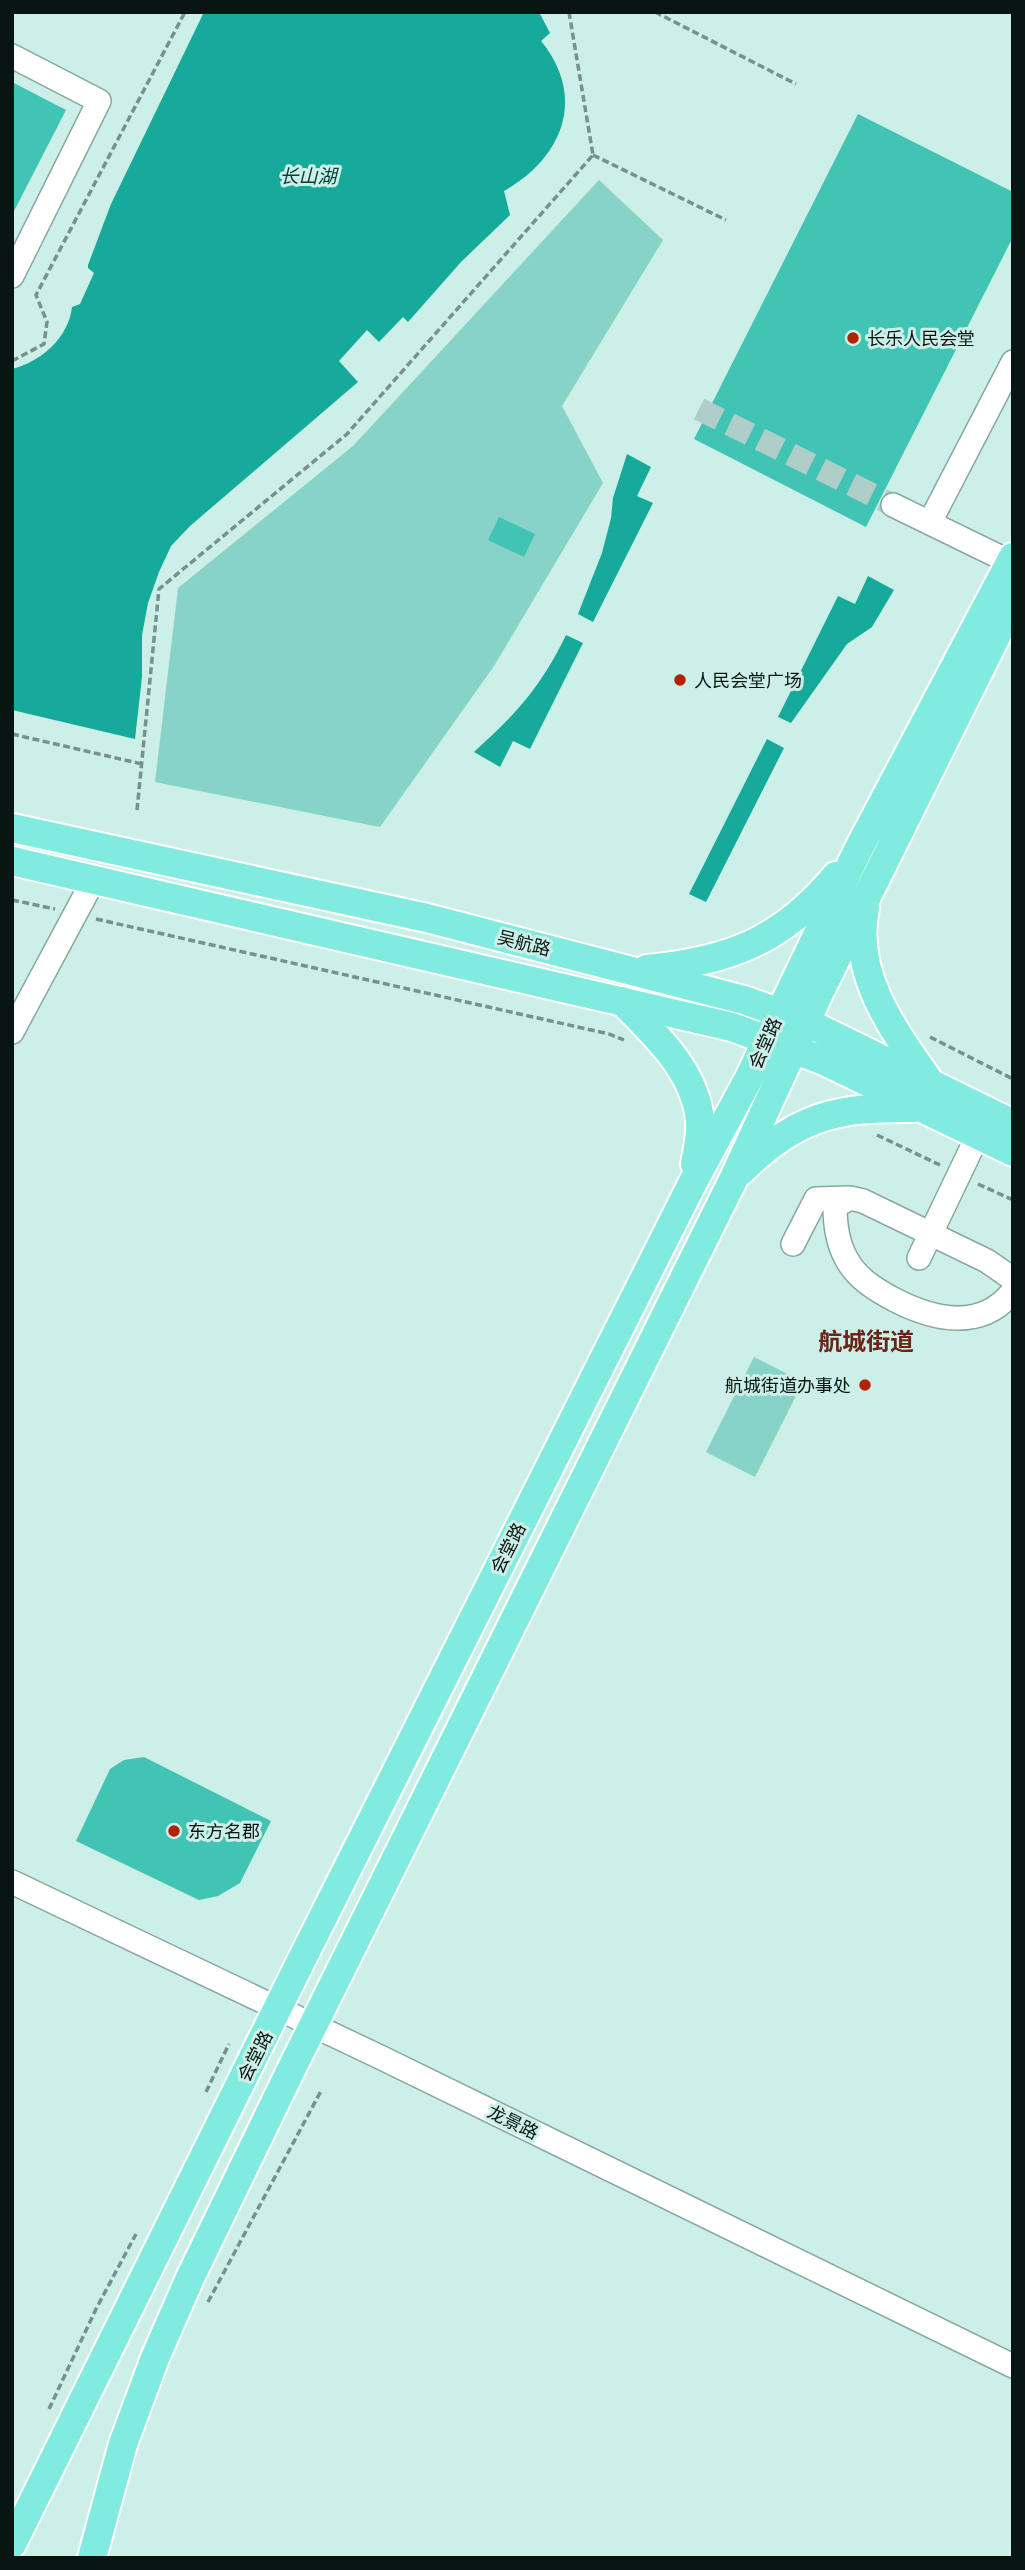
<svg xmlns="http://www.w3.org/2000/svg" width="1025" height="2570" font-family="Raleway,'Noto Sans SC',sans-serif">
<rect width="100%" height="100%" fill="#ccefe8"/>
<path fill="#87d3c7" d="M599,180L663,240L562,406L603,483L494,666L380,827L155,782L178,588L353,446Z
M754,1357L803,1382L755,1477L706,1452Z"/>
<path fill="#16aa9a" d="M204,12H539L550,33L541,41C587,97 563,158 504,191L510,215L461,262L408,322L403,317L379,342L367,330L339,361L358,382L190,526L171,546L159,572L148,603L142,635V677L135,739L12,710V369C41,362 69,337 72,307L80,304L94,273L88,268V265L111,204Z
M627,454L651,467L637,496L653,503L593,622L578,614L602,553L611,518L613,498Z
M868,576L894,590L872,627L847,644L791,723L778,717L838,596L855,604Z
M566,635L583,643L530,749L513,741L500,767L474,752C516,714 541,687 566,635Z
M767,739L784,748L706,902L689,894Z"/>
<path fill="#41c4b3" d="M12,82L66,110L12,215Z
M858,114L1013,192V237L866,527L694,439Z
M499,517L535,534L524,557L488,540Z
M144,1757L271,1821L240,1883L218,1896L199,1900L76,1841L110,1769L124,1760Z"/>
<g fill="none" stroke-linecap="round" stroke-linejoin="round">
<path stroke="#afcec8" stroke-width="23" stroke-dasharray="23 11" stroke-linecap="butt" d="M699,409L893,505"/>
<g stroke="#87a8a2" stroke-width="26">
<path id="minor" d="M12,56L99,101L12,276
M893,505L1010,562
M930,522L1013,362
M12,1032L94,879
M793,1244L816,1199L850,1198
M919,1258L978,1135
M1013,1279L987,1261L863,1201L850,1198L835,1206C835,1224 837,1242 846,1258C856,1278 876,1290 895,1300C934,1320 982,1331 1013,1291
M12,1882L382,2058L1013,2366"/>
</g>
<g stroke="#fff" stroke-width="32">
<path id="major" d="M12,828L427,918L744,1000L806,1022L1013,1124
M12,861L732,1027L822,1060L1013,1152
M865,908C851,974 894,1031 929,1081
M647,969C729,961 782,941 836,876
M622,1001C655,1034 696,1072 700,1121C701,1135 698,1150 695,1164
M741,1171C796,1116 837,1107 913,1108
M12,2544L301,1961L692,1184L749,1078L858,850L1013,557
M92,2558L123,2444L155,2358L190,2278L289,2074L734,1178L820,991L1013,602"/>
</g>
<path stroke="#77918c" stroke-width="3.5" stroke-dasharray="7 3.5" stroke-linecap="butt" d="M569,12L593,155
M655,12L796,84
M593,155L726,220
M12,361L44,344L47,322L36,295L185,12
M12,734L142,764
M137,810L159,589L347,434L593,155
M12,900L55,909
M96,919L609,1034L624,1040
M930,1037L1013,1079
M877,1135L940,1165
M978,1184L1013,1200
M206,2092L229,2044
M208,2302L321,2091
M49,2409L96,2309L136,2234"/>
<use href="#minor" stroke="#fff" stroke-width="23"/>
<use href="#major" stroke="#82ebdf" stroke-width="28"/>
</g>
<g fill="#b02404" stroke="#ccefe8" stroke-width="2.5">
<circle cx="853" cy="338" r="7"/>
<circle cx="680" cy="680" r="7"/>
<circle cx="865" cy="1385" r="7"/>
<circle cx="174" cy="1831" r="7"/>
</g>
<g text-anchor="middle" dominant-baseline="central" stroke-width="6" stroke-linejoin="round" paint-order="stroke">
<g font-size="18" fill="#081513" stroke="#ccefe8" text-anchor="start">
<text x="867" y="338">长乐人民会堂</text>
<text x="694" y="680">人民会堂广场</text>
<text x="851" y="1385" text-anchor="end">航城街道办事处</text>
<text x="188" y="1831">东方名郡</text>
</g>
<g font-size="18" fill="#081513" stroke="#ccefe8">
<text transform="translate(524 943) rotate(14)">吴航路</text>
<text transform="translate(765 1043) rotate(-66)">会堂路</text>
<text transform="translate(508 1548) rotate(-63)">会堂路</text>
<text transform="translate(255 2056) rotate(-63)">会堂路</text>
<text transform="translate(513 2122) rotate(26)">龙景路</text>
</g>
<g font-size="19" font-style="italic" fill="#034039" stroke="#ccefe8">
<text x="308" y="176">长山湖</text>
</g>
<g font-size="24" font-weight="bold" fill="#682518" stroke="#ccefe8">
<text x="866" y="1341">航城街道</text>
</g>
</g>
<rect width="1025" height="2570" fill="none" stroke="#081513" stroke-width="28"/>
</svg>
